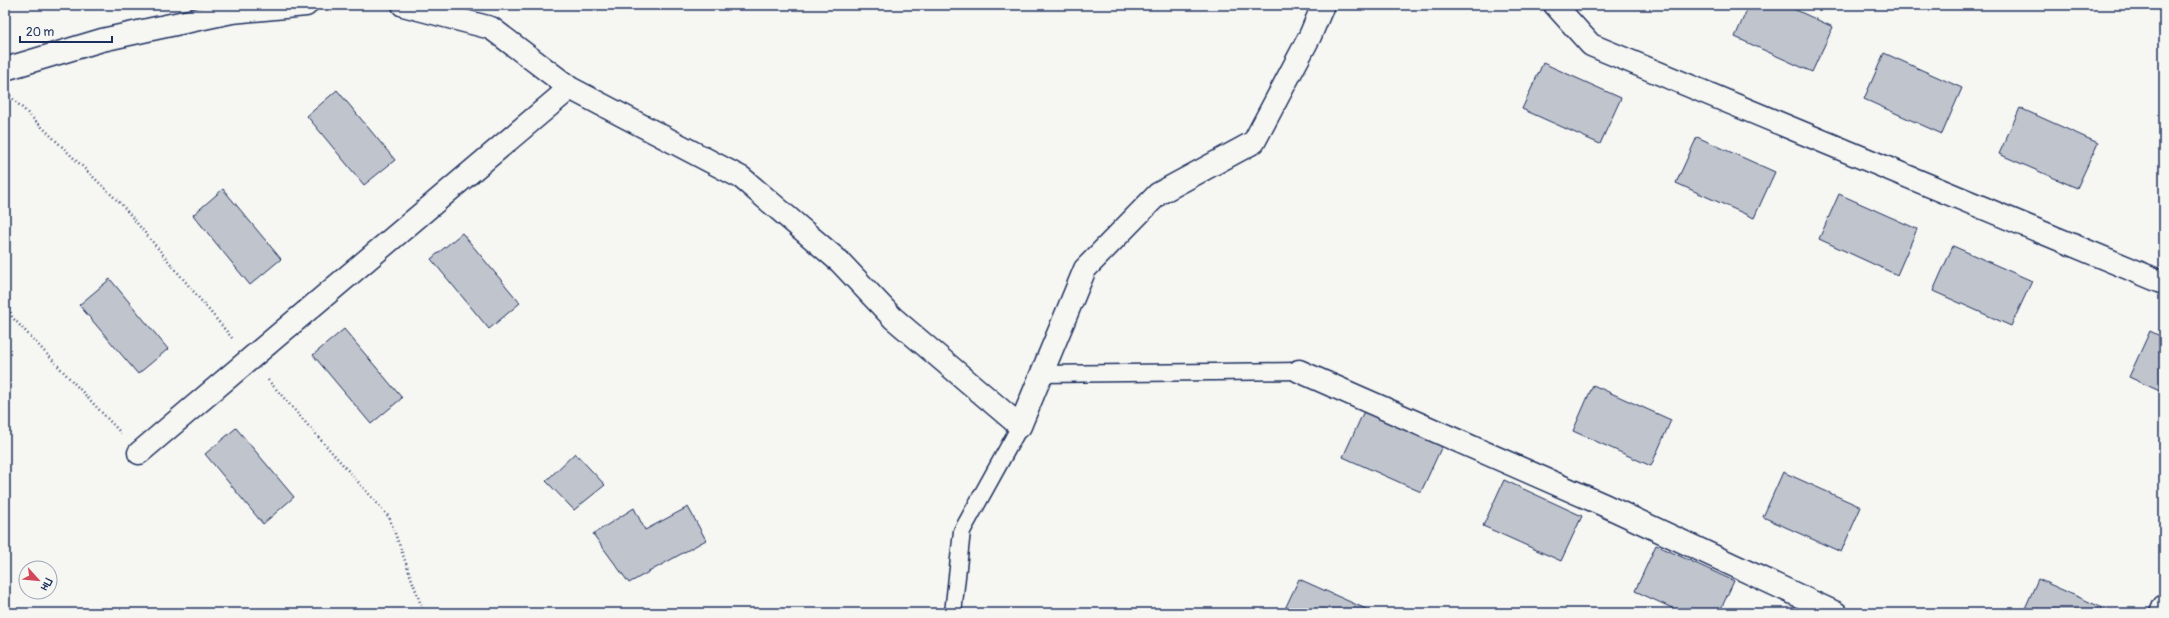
<svg xmlns="http://www.w3.org/2000/svg" width="2169" height="618" font-family="Pangolin,sans-serif">
<rect width="100%" height="100%" fill="#f6f6f2"/>
<filter id="ink" filterUnits="userSpaceOnUse"><feTurbulence type="fractalNoise" baseFrequency=".025" numOctaves="2"/><feDisplacementMap in="SourceGraphic" scale="8" xChannelSelector="R" yChannelSelector="G"/><feConvolveMatrix kernelMatrix="1 2 1 2 8 2 1 2 1" color-interpolation-filters="sRGB"/></filter>
<g filter="url(#ink)">
<path fill="#c0c4cd" stroke="#1b2f5e" d="M1749,5H1785L1833,27L1812,72L1735,37Z
M1884,53L1962,88L1942,134L1864,99Z
M1543,63L1621,98L1600,144L1522,109Z
M337,90L395,160L364,185L307,116Z
M2020,108L2098,143L2077,188L1999,154Z
M1697,137L1775,172L1754,218L1676,183Z
M223,189L281,259L250,285L193,215Z
M1839,194L1917,229L1897,275L1819,239Z
M462,233L520,303L489,329L431,259Z
M1953,246L2032,281L2011,326L1933,291Z
M110,279L168,349L138,374L79,305Z
M344,329L402,398L371,424L313,355Z
M2150,331L2164,338V393L2129,377Z
M1593,385L1671,420L1651,466L1573,431Z
M1364,411L1442,446L1421,492L1343,457Z
M236,428L294,497L263,524L205,454Z
M575,453L605,485L574,510L546,481Z
M1783,472L1861,507L1841,552L1763,517Z
M1504,480L1582,516L1561,561L1483,526Z
M688,507L706,540L629,583L593,534L634,508L645,530Z
M1656,545L1734,581L1719,613H1683L1635,591Z
M1299,579L1375,613H1283Z
M2038,579L2114,613H2023Z"/>
<g fill="none" stroke-linecap="round" stroke-linejoin="round">
<g stroke="#1b2f5e" stroke-width="19">
<path id="service" d="M1041,374L1299,371
M953,613L962,531L1020,426"/>
</g>
<g stroke="#1b2f5e" stroke-width="25">
<path id="minor" d="M403,5L491,28L570,88L742,178L840,262L893,318L1020,426L1085,269L1158,194L1254,142L1310,36L1323,5
M1555,5L1591,45L2164,283
M5,69L102,40L152,29L232,12L306,5
M1299,371L1604,505L1836,613
M139,453L570,88
M2161,613L2164,606"/>
</g>
<path stroke="#1b2f5e" stroke-width="2.5" stroke-dasharray="1 3" stroke-linecap="butt" d="M10,96L122,205L232,338
M5,297L12,317L121,433
M268,380L389,517L424,613"/>
<use href="#service" stroke="#f6f6f2" stroke-width="16"/>
<use href="#minor" stroke="#f6f6f2" stroke-width="22"/>
</g>
</g>
<rect width="2169" height="618" fill="none" stroke="#f6f6f2" stroke-width="20"/>
<rect x="10" y="10" width="2149" height="598" fill="none" stroke="#1b2f5e" stroke-width="1.5" filter="url(#ink)"/>
<g transform="translate(38 580) rotate(117)"><circle r="19" fill="#f6f6f2" stroke="#9ea6b7"/>
<path d="M0-3L7 15L0 10L-7 15Z" fill="#d1495b"/>
<text y="-6" font-size="11" font-weight="bold" text-anchor="middle" fill="#1b2f5e">Пн</text>
</g>
<path d="M20 36v6h92v-6" fill="none" stroke="#1b2f5e" stroke-width="2"/>
<text x="26" y="36" font-size="12" fill="#1b2f5e" stroke="#f6f6f2" stroke-width="3" paint-order="stroke">20 m</text>
</svg>
